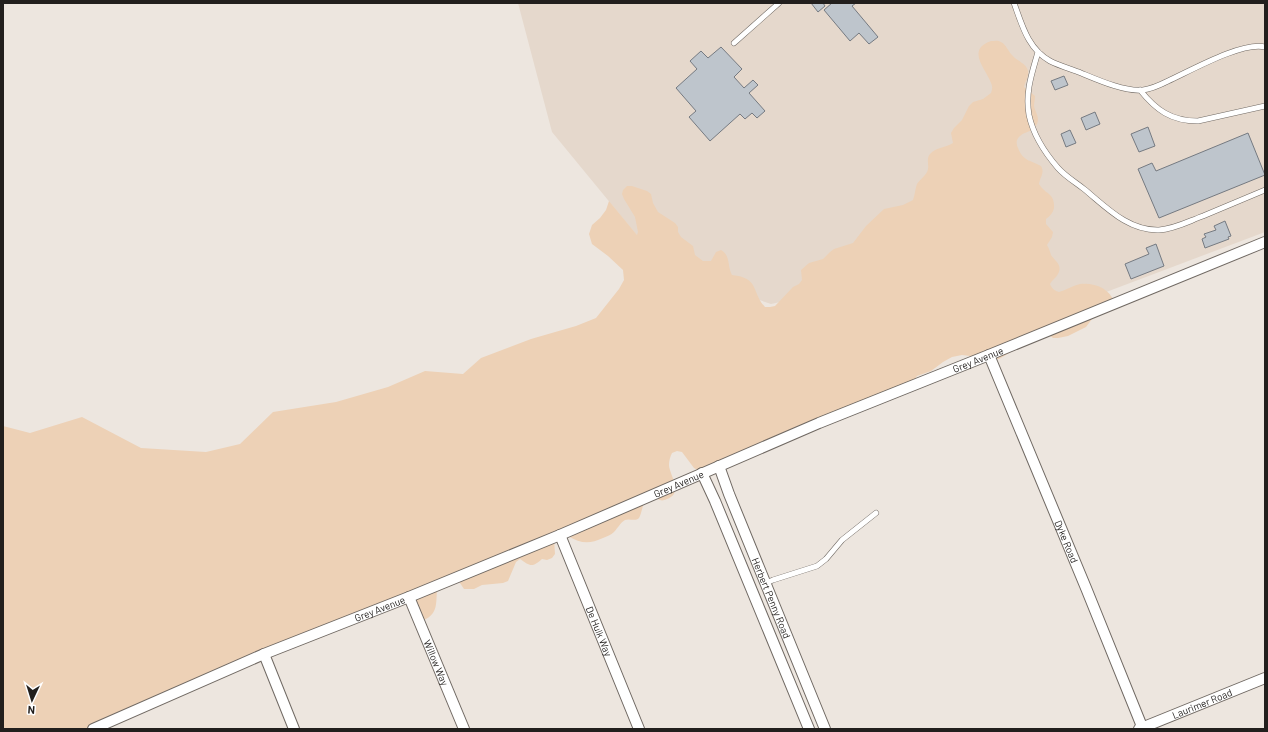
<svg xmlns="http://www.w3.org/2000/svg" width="1268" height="732" font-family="Barlow,sans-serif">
<rect width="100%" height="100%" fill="#ede6df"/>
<path fill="#e5d8cc" d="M518,3H1265V232L1048,314L912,273L771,304L663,267L552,132Z"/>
<path fill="#edd1b6" d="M991,41C995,41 998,40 1001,42C1007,45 1008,52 1013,56C1017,61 1027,64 1028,71C1029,76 1025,82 1024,87L1035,96C1035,99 1034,103 1034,106C1035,112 1040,117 1037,124C1032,133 1025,131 1020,136C1016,139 1016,144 1018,148C1023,161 1030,160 1041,166C1045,173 1040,177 1039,184C1046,195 1055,193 1054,208C1053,213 1050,216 1046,219V224L1053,232L1052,237L1047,245C1049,248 1050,252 1051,255C1055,261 1063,265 1058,274C1056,278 1052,280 1050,284C1052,289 1055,291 1059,292C1066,290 1072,286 1080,284C1093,282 1110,288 1114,302L1092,319L1086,327L1068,336L1058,338H1053L1049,335L1016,349L999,359H994L962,355L952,357L943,362L931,371L917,376L905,392L874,405L870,408L699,471L694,468L682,452L677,451L672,453C670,457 669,461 669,465C669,474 684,493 667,499C661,502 659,500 653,496L645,500C643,504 641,515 639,518C635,522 630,518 625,520C620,523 618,528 614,532C611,535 607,536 603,538C590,544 581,544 568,536L554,539L555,554L552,558L547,560L542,559C532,568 530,566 520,559L516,562L508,581L503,583L482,585L474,589H464L458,580L437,590C436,603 438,614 424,620L406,603L371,610L190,691L187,694L176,696L86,729H3V426L30,433L82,417L141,448L206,452L240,444L273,412L336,402L388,387L425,371L463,374L481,358L531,339L576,326L596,318L619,289L624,280L623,270L608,256L592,244L589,234L592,225L600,218L606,210L609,201L637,235L638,232L635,217L624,199L622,194L623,190L627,186H632L647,191L651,194L653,203L658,212L675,223L678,227V232L681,237L693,246L695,255L703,261H711L716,252L721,250C731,256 727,266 732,275C760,278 751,292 765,307H770L775,306L793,287L799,284L802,280L801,270L809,263L823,259L830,252L834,249L853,243L866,226L884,209L903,205L913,200C915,195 915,189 917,184C920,179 927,175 928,169C929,164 926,159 930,154C936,147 946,148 953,143L951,133L954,128L962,120L969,106L973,102L983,99L991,93C992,90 993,87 991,83C987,70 965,50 991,41Z"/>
<path fill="#bec5cc" stroke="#757a81" d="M811,3H823L825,6L818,12Z
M832,3H856L852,6L878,37L869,44L859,33L850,41L824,10Z
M721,47L742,69L734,77L744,88L753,80L758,85L749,93L765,111L757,118L752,113L745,119L740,114L710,141L689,117L696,111L676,88L697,69L690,61L701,51L708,58Z
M1064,76L1068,85L1055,90L1051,81Z
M1095,112L1100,124L1086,130L1081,118Z
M1148,127L1155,146L1139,152L1131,134Z
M1070,130L1076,143L1066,147L1061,134Z
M1248,133L1265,175L1159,218L1138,169L1152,163L1156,171Z
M1225,221L1231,236L1228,237L1229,239L1205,248L1202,239L1206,237L1204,234L1216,230L1214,226Z
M1156,244L1164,266L1131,279L1125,264L1149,254L1146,248Z"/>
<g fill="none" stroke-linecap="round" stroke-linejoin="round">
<g stroke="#706963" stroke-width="6">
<path id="lane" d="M1014,3C1022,25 1028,49 1050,61C1060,66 1071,69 1081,73C1098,80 1125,92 1143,90C1152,89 1160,85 1168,81C1190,71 1243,41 1265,47
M734,43L779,3
M1038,52C1032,73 1025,92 1029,115C1033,134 1045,153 1058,168C1065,176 1075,182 1084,189C1106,207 1128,231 1159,230C1175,229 1189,221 1203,216C1224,207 1244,199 1265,190
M1140,90C1156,110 1171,121 1198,121L1265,106
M766,583L773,580L817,566L826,559L842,540L876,513"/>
</g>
<g stroke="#706963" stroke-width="12">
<g id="street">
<path id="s1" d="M989,355L1086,588L1143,729"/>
<path id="s2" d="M719,466L729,494L825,729"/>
<path d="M702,473L715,501L809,729"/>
<path id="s3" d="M560,535L639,729"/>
<path id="s4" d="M409,597L464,729"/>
<path d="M264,654L294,729"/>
<path id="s5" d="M93,729L264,654L409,597L560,535L819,423L989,355L1265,242"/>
<path id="s6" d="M1139,729L1265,678"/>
</g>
</g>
<use href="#lane" stroke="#fff" stroke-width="5"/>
<use href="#street" stroke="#fff" stroke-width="10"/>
</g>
<g text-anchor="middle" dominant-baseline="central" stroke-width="3.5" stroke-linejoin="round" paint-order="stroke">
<g font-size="10" fill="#221f1d" stroke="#fff">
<text stroke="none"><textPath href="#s5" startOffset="959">Grey Avenue</textPath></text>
<text stroke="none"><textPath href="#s5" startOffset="635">Grey Avenue</textPath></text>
<text stroke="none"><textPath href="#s1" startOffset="202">Dyke Road</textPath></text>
<text stroke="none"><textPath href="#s2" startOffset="142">Herbert Penny Road</textPath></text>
<text stroke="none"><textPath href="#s5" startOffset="311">Grey Avenue</textPath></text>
<text stroke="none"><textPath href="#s3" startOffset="104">De Hulk Way</textPath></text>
<text stroke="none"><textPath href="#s4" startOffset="71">Willow Way</textPath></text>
<text stroke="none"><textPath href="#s6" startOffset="68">Laurimer Road</textPath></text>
</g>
</g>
<rect width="1268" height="732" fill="none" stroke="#221f1d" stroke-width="8"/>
<g transform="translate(32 700) rotate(184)" stroke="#ffffff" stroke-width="3" paint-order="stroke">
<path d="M0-3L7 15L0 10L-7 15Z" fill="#221f1d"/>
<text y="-6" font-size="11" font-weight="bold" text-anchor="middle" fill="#221f1d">N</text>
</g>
</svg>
